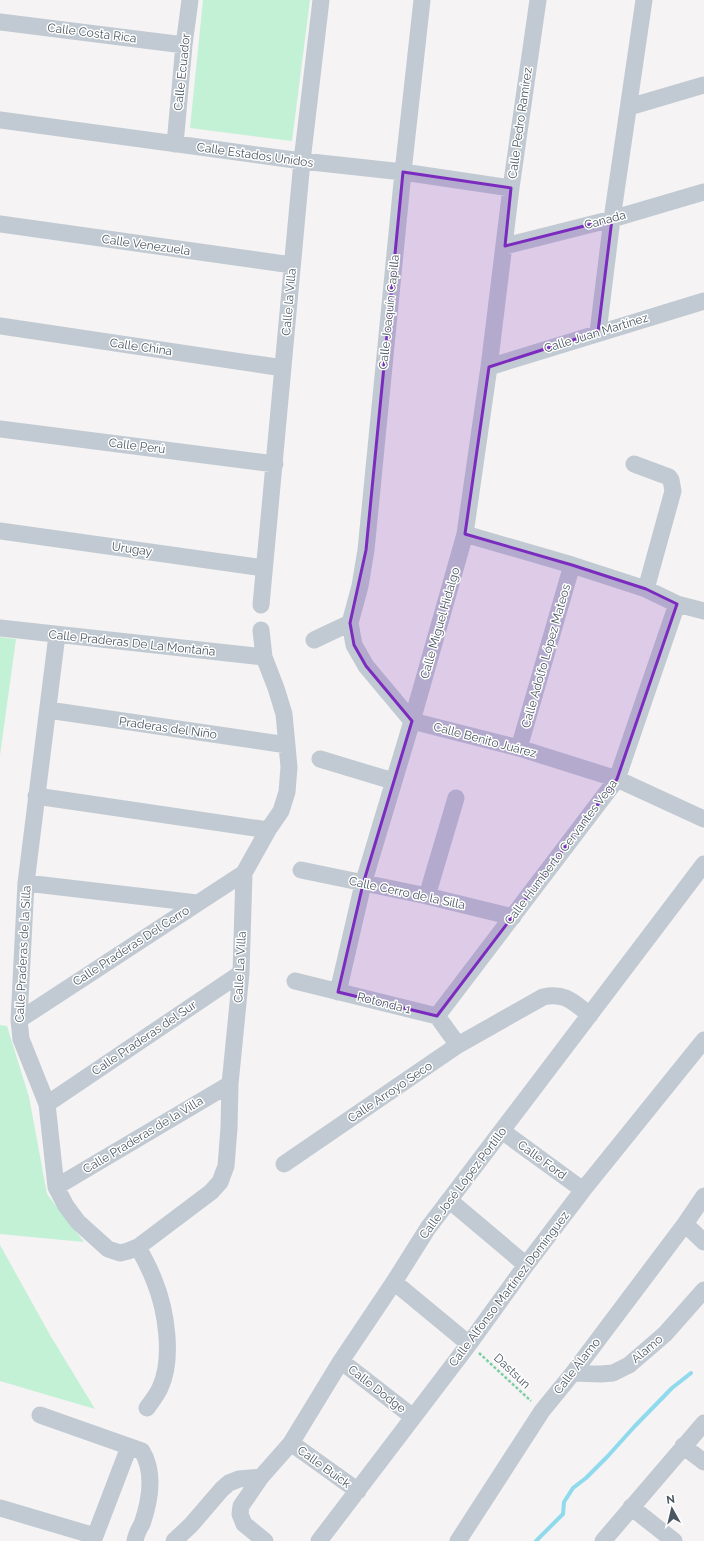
<svg xmlns="http://www.w3.org/2000/svg" width="704" height="1541" font-family="Raleway,sans-serif">
<rect width="100%" height="100%" fill="#f5f3f3"/>
<path fill="#c3f1d5" d="M203,0H310L292,141L190,128Z
M0,637L16,639L0,755Z
M0,1025L7,1026L29,1097L47,1194L84,1242L0,1234Z
M0,1245L50,1335L95,1409L0,1381Z"/>
<g fill="none" stroke-linecap="round" stroke-linejoin="round">
<path stroke="#90daee" stroke-width="4" d="M536,1541L563,1514L564,1502L573,1488L586,1478L607,1457L634,1427L672,1388L691,1373"/>
<path stroke="#7ad0a6" stroke-width="2.5" stroke-dasharray="3 2" stroke-linecap="butt" d="M479,1353L531,1401"/>
<path stroke="#c1cad2" stroke-width="17" d="M0,22L184,45
M629,107L704,85
M0,120L302,161L403,172L511,188
M175,144L184,45L190,0
M0,224L292,265
M505,246L612,219L704,192
M0,326L283,368
M598,332L612,219L644,0
M489,367L704,301
M0,429L275,464
M634,464L669,477L671,480L673,491L646,589
M0,531L264,568
M465,534L572,565L646,589L677,604L704,611
M261,605L302,161L321,0
M350,623L360,586L366,550L403,172L422,0
M0,628L264,657
M57,635L26,883L19,1020L21,1039L47,1104L56,1187L66,1206L78,1222L108,1249L120,1253L128,1251L138,1247L211,1192L220,1182L226,1166L229,1128L230,1084L241,973L244,873L268,830L281,811L287,792L289,767L284,714L276,688L264,657L261,630
M314,640L350,623L354,645L366,666L412,721L519,748L617,779L704,819
M48,710L287,745
M519,748L572,565
M320,759L393,781
M36,796L268,830
M301,870L427,896L513,917
M26,883L197,903
M427,896L456,798
M295,981L437,1016L458,1045
M338,992L363,884L412,721L465,534L489,367L511,188L538,0
M437,1016L617,779L677,604
M19,1020L244,873
M47,1104L241,973
M502,1131L583,1190
M284,1164L458,1045L543,997C565,992 573,1002 590,1015
M56,1187L230,1084
M449,1200L526,1265
M685,1224L704,1242
M138,1247C144,1258 150,1269 154,1280C166,1309 174,1358 160,1388C157,1395 151,1402 147,1408
M394,1282L469,1344
M341,1361L413,1417
M573,1373L601,1374L613,1373L629,1365L665,1334L704,1290
M40,1415L142,1451C155,1473 150,1501 142,1524C139,1529 136,1535 135,1541
M291,1443L358,1491
M683,1446L704,1462
M631,1507L674,1541
M0,1508L95,1536
M91,1541L95,1536L129,1447
M174,1541L191,1525L222,1489L229,1483L239,1479L261,1477
M265,1541L244,1524L240,1514L241,1506L261,1477L291,1443L341,1361L394,1282L428,1228L704,864
M319,1541L469,1344L526,1265L583,1190L704,1040
M458,1541L542,1411L573,1373L685,1224L704,1196
M603,1541L704,1423"/>
</g>
<path fill="#7b2cbf" fill-opacity="0.2" stroke="#7b2cbf" stroke-width="3" stroke-linejoin="round" d="M403,172L511,188L505,246L612,219L598,332L489,367L465,534L572,565L646,589L677,604L617,779L437,1016L338,992L363,884L412,721L366,666L354,645L350,623L366,550Z"/>
<g text-anchor="middle" dominant-baseline="central" stroke-width="3" stroke-linejoin="round" paint-order="stroke">
<g font-size="12" fill="#4a5661" stroke="#fff">
<text transform="translate(92 33) rotate(7)">Calle Costa Rica</text>
<text transform="translate(182 72) rotate(-84)">Calle Ecuador</text>
<text transform="translate(520 123) rotate(-82)">Calle Pedro Ramírez</text>
<text transform="translate(255 155) rotate(8)">Calle Estados Unidos</text>
<text transform="translate(605 220) rotate(-15)">Canada</text>
<text transform="translate(146 245) rotate(8)">Calle Venezuela</text>
<text transform="translate(289 302) rotate(-85)">Calle la Villa</text>
<text transform="translate(389 312) rotate(-84)">Calle Joaquín Capilla</text>
<text transform="translate(596 333) rotate(-17)">Calle Juan Martínez</text>
<text transform="translate(141 347) rotate(8)">Calle China</text>
<text transform="translate(137 446) rotate(7)">Calle Perú</text>
<text transform="translate(132 549) rotate(8)">Urugay</text>
<text transform="translate(440 623) rotate(-74)">Calle Miguel Hidalgo</text>
<text transform="translate(132 643) rotate(6)">Calle Praderas De La Montaña</text>
<text transform="translate(546 656) rotate(-74)">Calle Adolfo López Mateos</text>
<text transform="translate(168 728) rotate(8)">Praderas del Niño</text>
<text transform="translate(485 740) rotate(15)">Calle Benito Juárez</text>
<text transform="translate(561 852) rotate(-53)">Calle Humberto Cervantes Vega</text>
<text transform="translate(407 893) rotate(12)">Calle Cerro de la Silla</text>
<text transform="translate(131 946) rotate(-33)">Calle Praderas Del Cerro</text>
<text transform="translate(23 954) rotate(-87)">Calle Praderas de la Silla</text>
<text transform="translate(240 967) rotate(-87)">Calle La Villa</text>
<text transform="translate(384 1003) rotate(14)">Rotonda 1</text>
<text transform="translate(144 1038) rotate(-34)">Calle Praderas del Sur</text>
<text transform="translate(390 1092) rotate(-34)">Calle Arroyo Seco</text>
<text transform="translate(143 1135) rotate(-31)">Calle Praderas de la Villa</text>
<text transform="translate(542 1160) rotate(36)">Calle Ford</text>
<text transform="translate(463 1183) rotate(-53)">Calle José López Portillo</text>
<text transform="translate(509 1289) rotate(-53)">Calle Alfonso Martínez Domínguez</text>
<text transform="translate(647 1349) rotate(-40)">Alamo</text>
<text transform="translate(577 1366) rotate(-52)">Calle Álamo</text>
<text transform="translate(512 1371) rotate(43)">Dastsun</text>
<text transform="translate(377 1389) rotate(38)">Calle Dodge</text>
<text transform="translate(324 1467) rotate(36)">Calle Buick</text>
</g>
</g>
<g transform="translate(672 1509) rotate(352)" stroke="#ffffff" stroke-width="3" paint-order="stroke">
<path d="M0-3L7 15L0 10L-7 15Z" fill="#4a5661"/>
<text y="-6" font-size="11" font-weight="bold" text-anchor="middle" fill="#4a5661">N</text>
</g>
</svg>
